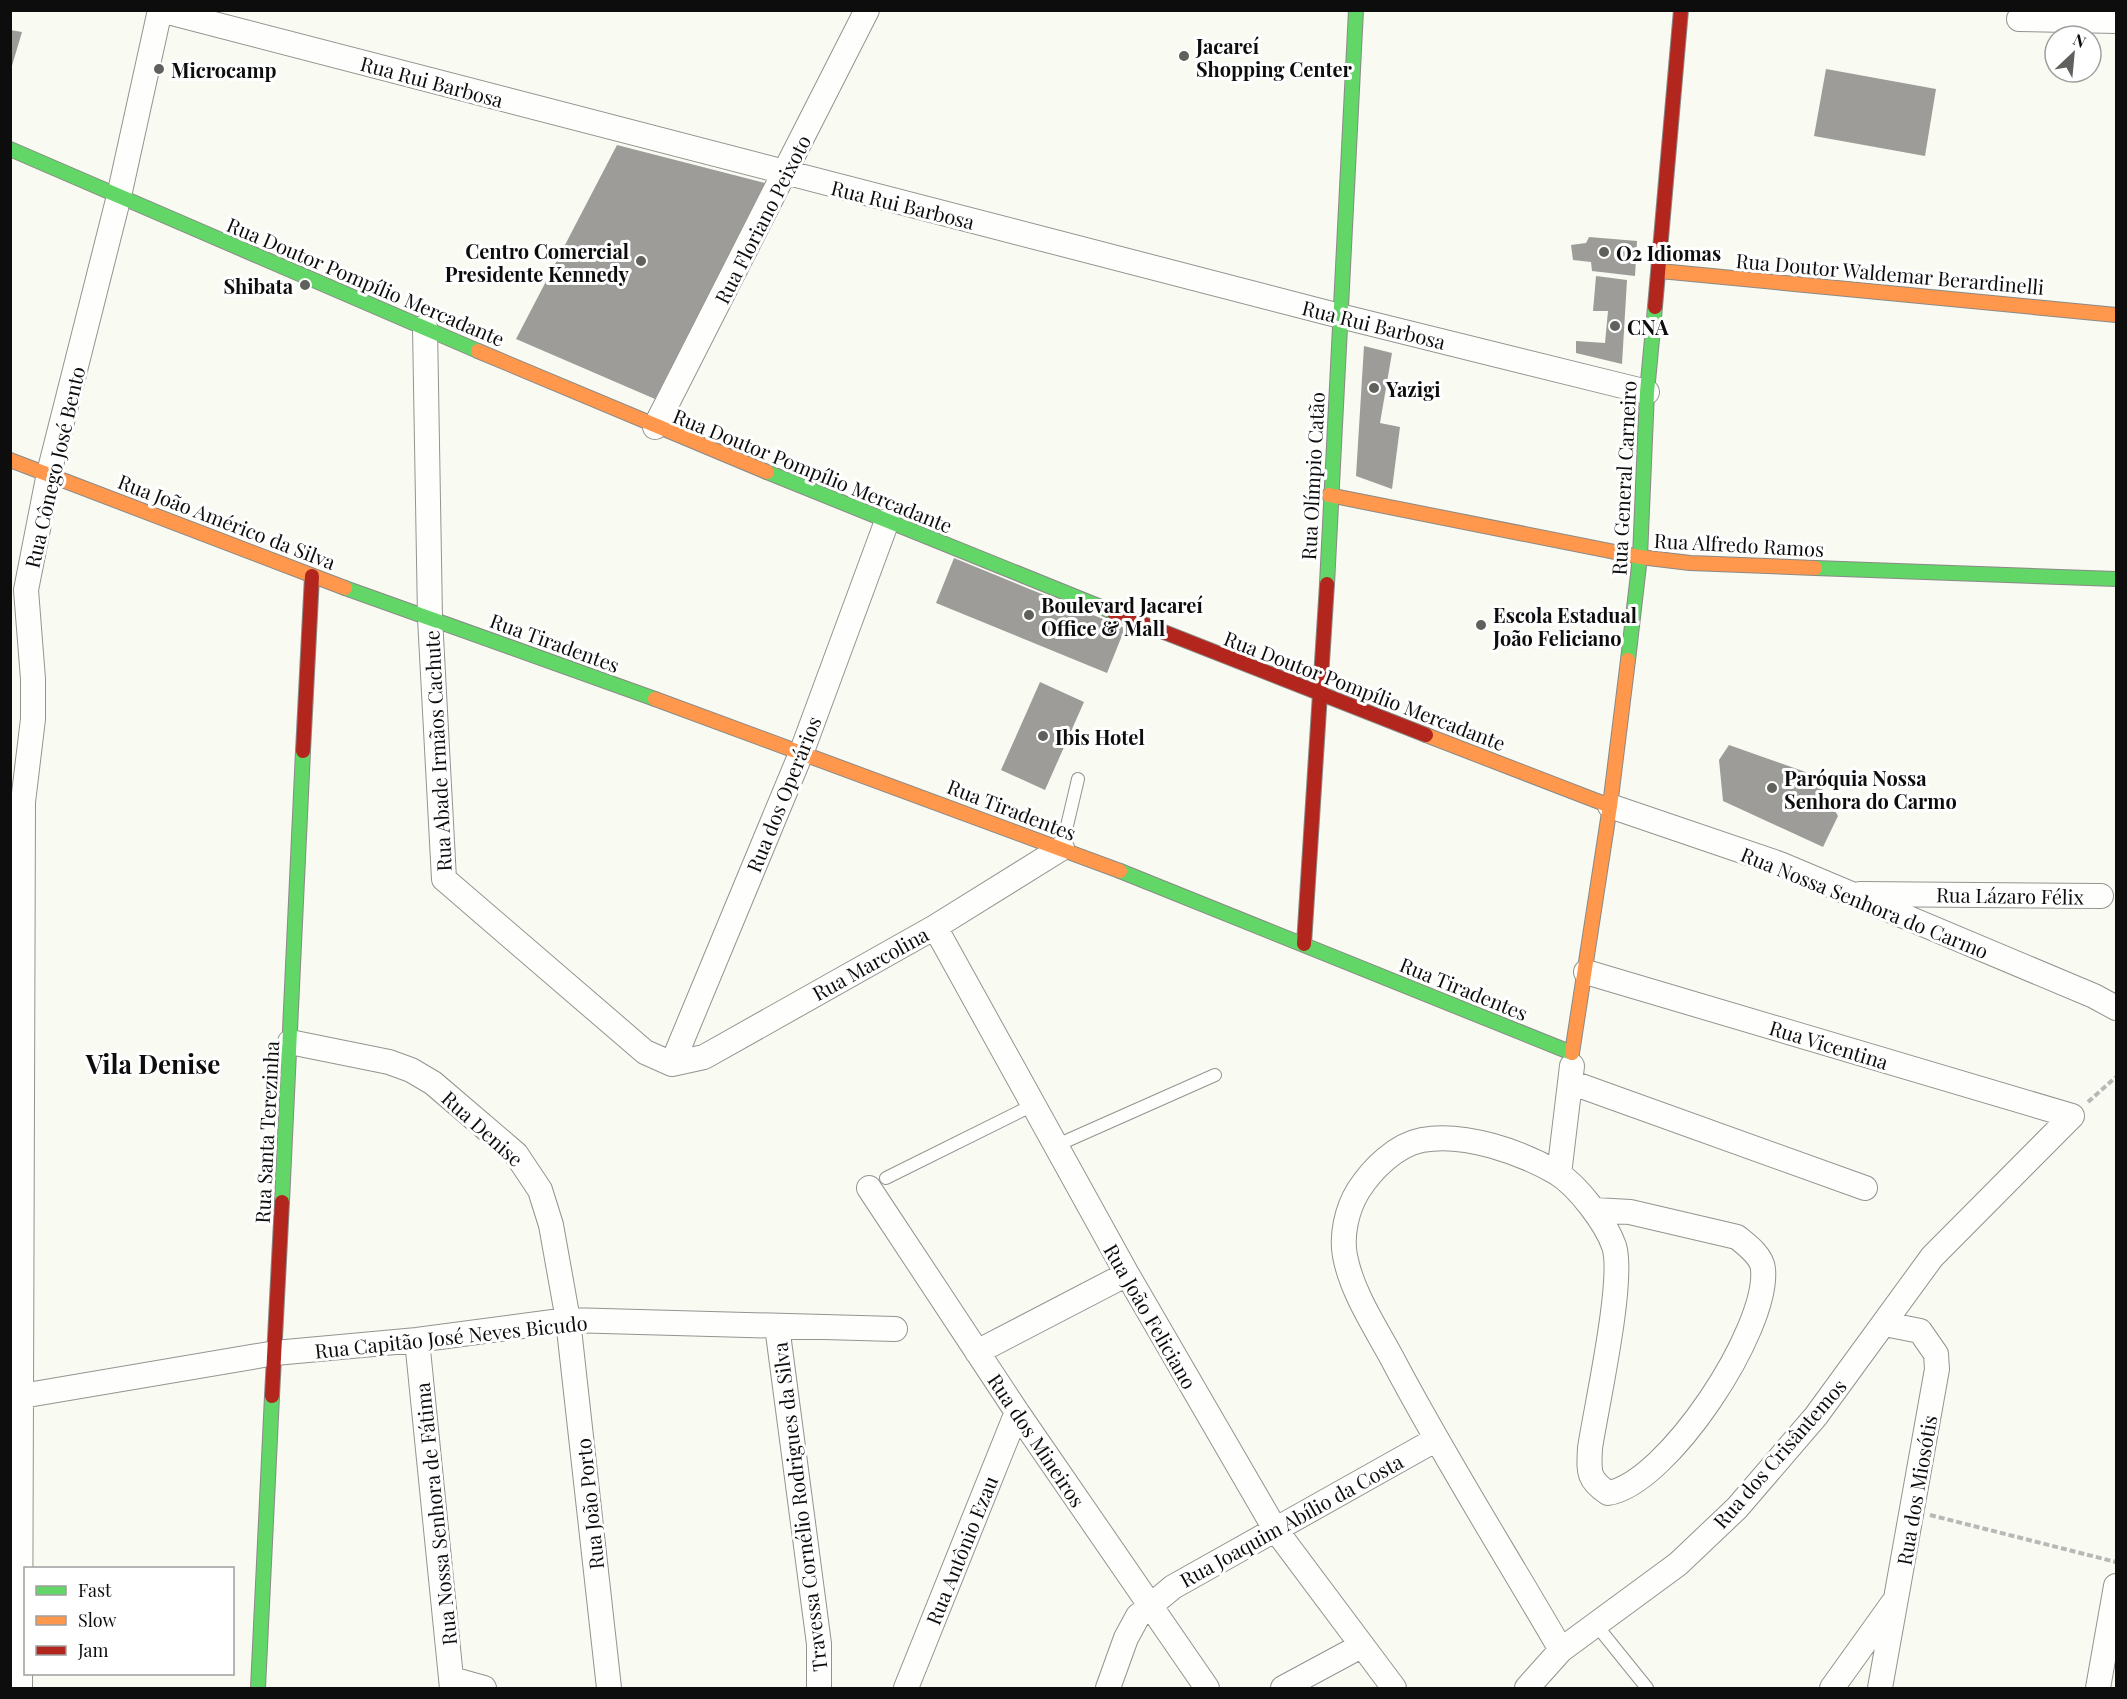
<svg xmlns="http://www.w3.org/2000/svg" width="2127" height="1699" font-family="'Playfair Display',serif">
<rect width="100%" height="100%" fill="#f9faf2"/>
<path fill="#9d9c98" d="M10,30L22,32L11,69H10Z
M1826,69L1936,89L1925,156L1814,136Z
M617,145L765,183L655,399L516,339Z
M1589,237L1637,241L1635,276L1592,271L1591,262L1573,260L1571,245L1586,243Z
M1596,276L1627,280L1622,364L1576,353V341L1605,343L1608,311H1593Z
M1364,346L1392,353L1380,423L1400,427L1392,489L1356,476Z
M954,558L1125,628L1107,673L936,603Z
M1040,682L1084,702L1045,790L1001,770Z
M1729,745L1814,775L1838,816L1823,847L1723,801L1719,760Z"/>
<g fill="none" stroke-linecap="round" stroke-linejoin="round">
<g stroke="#939490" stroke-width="14">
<path id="lane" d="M1062,847L1078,779
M1055,1146L1215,1075
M886,1178L1033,1105
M1597,1626L1647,1688"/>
</g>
<g stroke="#939490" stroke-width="26">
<path id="street" d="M2019,19L2116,21
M425,327L430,618L444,879L645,1052L672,1064L704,1057L935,927L1062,848
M655,427L867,10
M1610,806L1780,864L2094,996L2116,1008
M1860,894L2101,896
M935,927L1127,1274L1275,1529L1394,1688
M290,1042L389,1062L411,1070L433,1083L516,1154L540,1190L551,1225L568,1320L609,1688
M672,1064L802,751L887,521
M1570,1082L1865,1188
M1559,1174L1572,1066
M869,1188L1017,1412L1207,1688
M777,1326L819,1644V1688
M417,1340L452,1688
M977,1352L1127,1274
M10,1398L275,1353L417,1340L568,1320L895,1329
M1561,1650C1505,1553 1445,1459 1393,1360C1376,1328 1352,1293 1345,1256C1341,1235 1347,1209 1358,1191C1372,1169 1396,1145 1422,1140C1464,1132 1521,1152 1557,1173C1578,1186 1606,1223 1614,1246C1625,1279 1596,1408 1590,1448C1589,1471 1587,1479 1608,1493C1667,1484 1769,1329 1763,1269C1762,1256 1747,1245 1737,1237L1630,1212L1595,1210
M452,1679L484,1688
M20,1688L23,802L33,719V679L26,590L49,473L119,196L160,10L1340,316L1647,392
M906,1688L1017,1412
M1108,1688L1126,1638L1138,1616L1173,1587L1435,1440
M1283,1688L1361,1646
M1527,1688L1561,1650L1678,1564L1737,1508L1816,1416L1932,1257L2072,1116L1586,972
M1832,1688L1893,1603
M1880,1688L1937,1369L1936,1354L1920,1331L1885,1324
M2098,1688L2116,1586"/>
</g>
<g stroke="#8a8a87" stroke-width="16">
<path id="fast" d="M10,149L478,351
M767,472L1113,612
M1815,568L2116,579
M1327,584L1356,10
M345,588L655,699
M1628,660L1640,557L1647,392L1655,307
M1120,871L1572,1053
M282,1202L303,751
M258,1688L272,1396"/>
</g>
<g stroke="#8a8a87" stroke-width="16">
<path id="slow" d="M1660,271L2116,315
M478,351L767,472
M10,460L345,588
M1329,495L1640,557L1690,563L1815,568
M655,699L1120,871
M1426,735L1610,806
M1572,1053L1610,806L1628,660"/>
</g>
<g stroke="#8a8a87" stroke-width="16">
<path id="jam" d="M1655,307L1681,10
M1113,612L1426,735
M303,751L312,576
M1304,944L1327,584
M272,1396L282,1202"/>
</g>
<path stroke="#b8b8b6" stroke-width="4" stroke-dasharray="6 3" stroke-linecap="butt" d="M2088,1102L2116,1077
M1930,1515L2116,1562"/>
<use href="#lane" stroke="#fefefd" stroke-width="12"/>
<use href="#street" stroke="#fefefd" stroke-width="24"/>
<use href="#fast" stroke="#63d668" stroke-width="14"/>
<use href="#slow" stroke="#ff974d" stroke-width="14"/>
<use href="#jam" stroke="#b3261e" stroke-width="14"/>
</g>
<g fill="#60605d" stroke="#fff" stroke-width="2">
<circle cx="1184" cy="56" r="6"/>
<circle cx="159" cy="69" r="6"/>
<circle cx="1604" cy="252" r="6"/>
<circle cx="641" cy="261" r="6"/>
<circle cx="305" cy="285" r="6"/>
<circle cx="1615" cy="326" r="6"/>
<circle cx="1374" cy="388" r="6"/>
<circle cx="1029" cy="615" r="6"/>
<circle cx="1481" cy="625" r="6"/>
<circle cx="1043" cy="736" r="6"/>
<circle cx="1772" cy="788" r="6"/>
</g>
<g text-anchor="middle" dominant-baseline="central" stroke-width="6" stroke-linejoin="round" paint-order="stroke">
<g font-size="20" font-weight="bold" fill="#0d0d0d" stroke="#fff" text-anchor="start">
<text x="1196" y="45">Jacareí<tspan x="1196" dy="23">Shopping Center</tspan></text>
<text x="171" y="69">Microcamp</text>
<text x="629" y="250" text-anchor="end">Centro Comercial<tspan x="629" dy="23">Presidente Kennedy</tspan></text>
<text x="1616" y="252">O2 Idiomas</text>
<text x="293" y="285" text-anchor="end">Shibata</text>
<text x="1627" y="326">CNA</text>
<text x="1386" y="388">Yazigi</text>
<text x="1041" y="604">Boulevard Jacareí<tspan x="1041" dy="23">Office &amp; Mall</tspan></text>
<text x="1493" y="614">Escola Estadual<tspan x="1493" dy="23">João Feliciano</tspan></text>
<text x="1055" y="736">Ibis Hotel</text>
<text x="1784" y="777">Paróquia Nossa<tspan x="1784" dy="23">Senhora do Carmo</tspan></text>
</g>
<g font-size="20" fill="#0d0d0d" stroke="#fff">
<text transform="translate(432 81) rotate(15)">Rua Rui Barbosa</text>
<text transform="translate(903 204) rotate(14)">Rua Rui Barbosa</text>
<text transform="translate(762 219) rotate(-63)">Rua Floriano Peixoto</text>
<text transform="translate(1890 273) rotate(5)">Rua Doutor Waldemar Berardinelli</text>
<text transform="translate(366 281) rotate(23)">Rua Doutor Pompílio Mercadante</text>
<text transform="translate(1374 324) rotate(14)">Rua Rui Barbosa</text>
<text transform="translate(54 467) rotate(-77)">Rua Cônego José Bento</text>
<text transform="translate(813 470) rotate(22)">Rua Doutor Pompílio Mercadante</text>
<text transform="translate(1312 476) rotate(-87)">Rua Olímpio Catão</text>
<text transform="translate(1623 478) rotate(-87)">Rua General Carneiro</text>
<text transform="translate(227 521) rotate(21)">Rua João Américo da Silva</text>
<text transform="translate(1739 544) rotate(3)">Rua Alfredo Ramos</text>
<text transform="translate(555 642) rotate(20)">Rua Tiradentes</text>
<text transform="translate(1365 690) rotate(21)">Rua Doutor Pompílio Mercadante</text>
<text transform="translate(437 751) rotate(-93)">Rua Abade Irmãos Cachute</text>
<text transform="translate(783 794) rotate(-68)">Rua dos Operários</text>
<text transform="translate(1012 809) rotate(21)">Rua Tiradentes</text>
<text transform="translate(2010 895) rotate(1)">Rua Lázaro Félix</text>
<text transform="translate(1865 902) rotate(22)">Rua Nossa Senhora do Carmo</text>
<text transform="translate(870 963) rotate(-29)">Rua Marcolina</text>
<text transform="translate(1464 988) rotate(22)">Rua Tiradentes</text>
<text transform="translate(1829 1044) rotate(17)">Rua Vicentina</text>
<text transform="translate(483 1128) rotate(42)">Rua Denise</text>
<text transform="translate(266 1132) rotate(-87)">Rua Santa Terezinha</text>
<text transform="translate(1151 1316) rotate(60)">Rua João Feliciano</text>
<text transform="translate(451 1336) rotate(-6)">Rua Capitão José Neves Bicudo</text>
<text transform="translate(1037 1440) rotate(56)">Rua dos Mineiros</text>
<text transform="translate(1779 1453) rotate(-49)">Rua dos Crisântemos</text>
<text transform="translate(1916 1490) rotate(-80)">Rua dos Miosótis</text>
<text transform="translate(589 1504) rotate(-96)">Rua João Porto</text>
<text transform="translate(799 1507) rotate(-97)">Travessa Cornélio Rodrigues da Silva</text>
<text transform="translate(435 1514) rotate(-96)">Rua Nossa Senhora de Fátima</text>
<text transform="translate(1291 1520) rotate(-29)">Rua Joaquim Abílio da Costa</text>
<text transform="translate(961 1550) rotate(-68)">Rua Antônio Ezau</text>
</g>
<g font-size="26" font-weight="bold" fill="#0d0d0d" stroke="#fff">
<text x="153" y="1063">Vila Denise</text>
</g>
</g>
<rect width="2127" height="1699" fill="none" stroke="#0d0d0d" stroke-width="24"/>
<rect x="24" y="1567" width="210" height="108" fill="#ffffff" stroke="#9e9e9e" stroke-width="1.5"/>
<rect x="36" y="1586" width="30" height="9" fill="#63d668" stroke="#9e9e9e" stroke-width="1.5"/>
<text x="78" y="1597" font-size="18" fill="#0d0d0d">Fast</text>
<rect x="36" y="1616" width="30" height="9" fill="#ff974d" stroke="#9e9e9e" stroke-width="1.5"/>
<text x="78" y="1627" font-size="18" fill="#0d0d0d">Slow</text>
<rect x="36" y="1646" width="30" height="9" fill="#b3261e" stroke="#9e9e9e" stroke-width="1.5"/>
<text x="78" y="1657" font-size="18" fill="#0d0d0d">Jam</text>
<g transform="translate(2073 54) rotate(26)"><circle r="28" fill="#ffffff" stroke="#9e9e9e" stroke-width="1.5"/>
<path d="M0-4.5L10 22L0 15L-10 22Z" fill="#60605d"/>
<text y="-9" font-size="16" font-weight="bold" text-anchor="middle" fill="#0d0d0d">N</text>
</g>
</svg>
